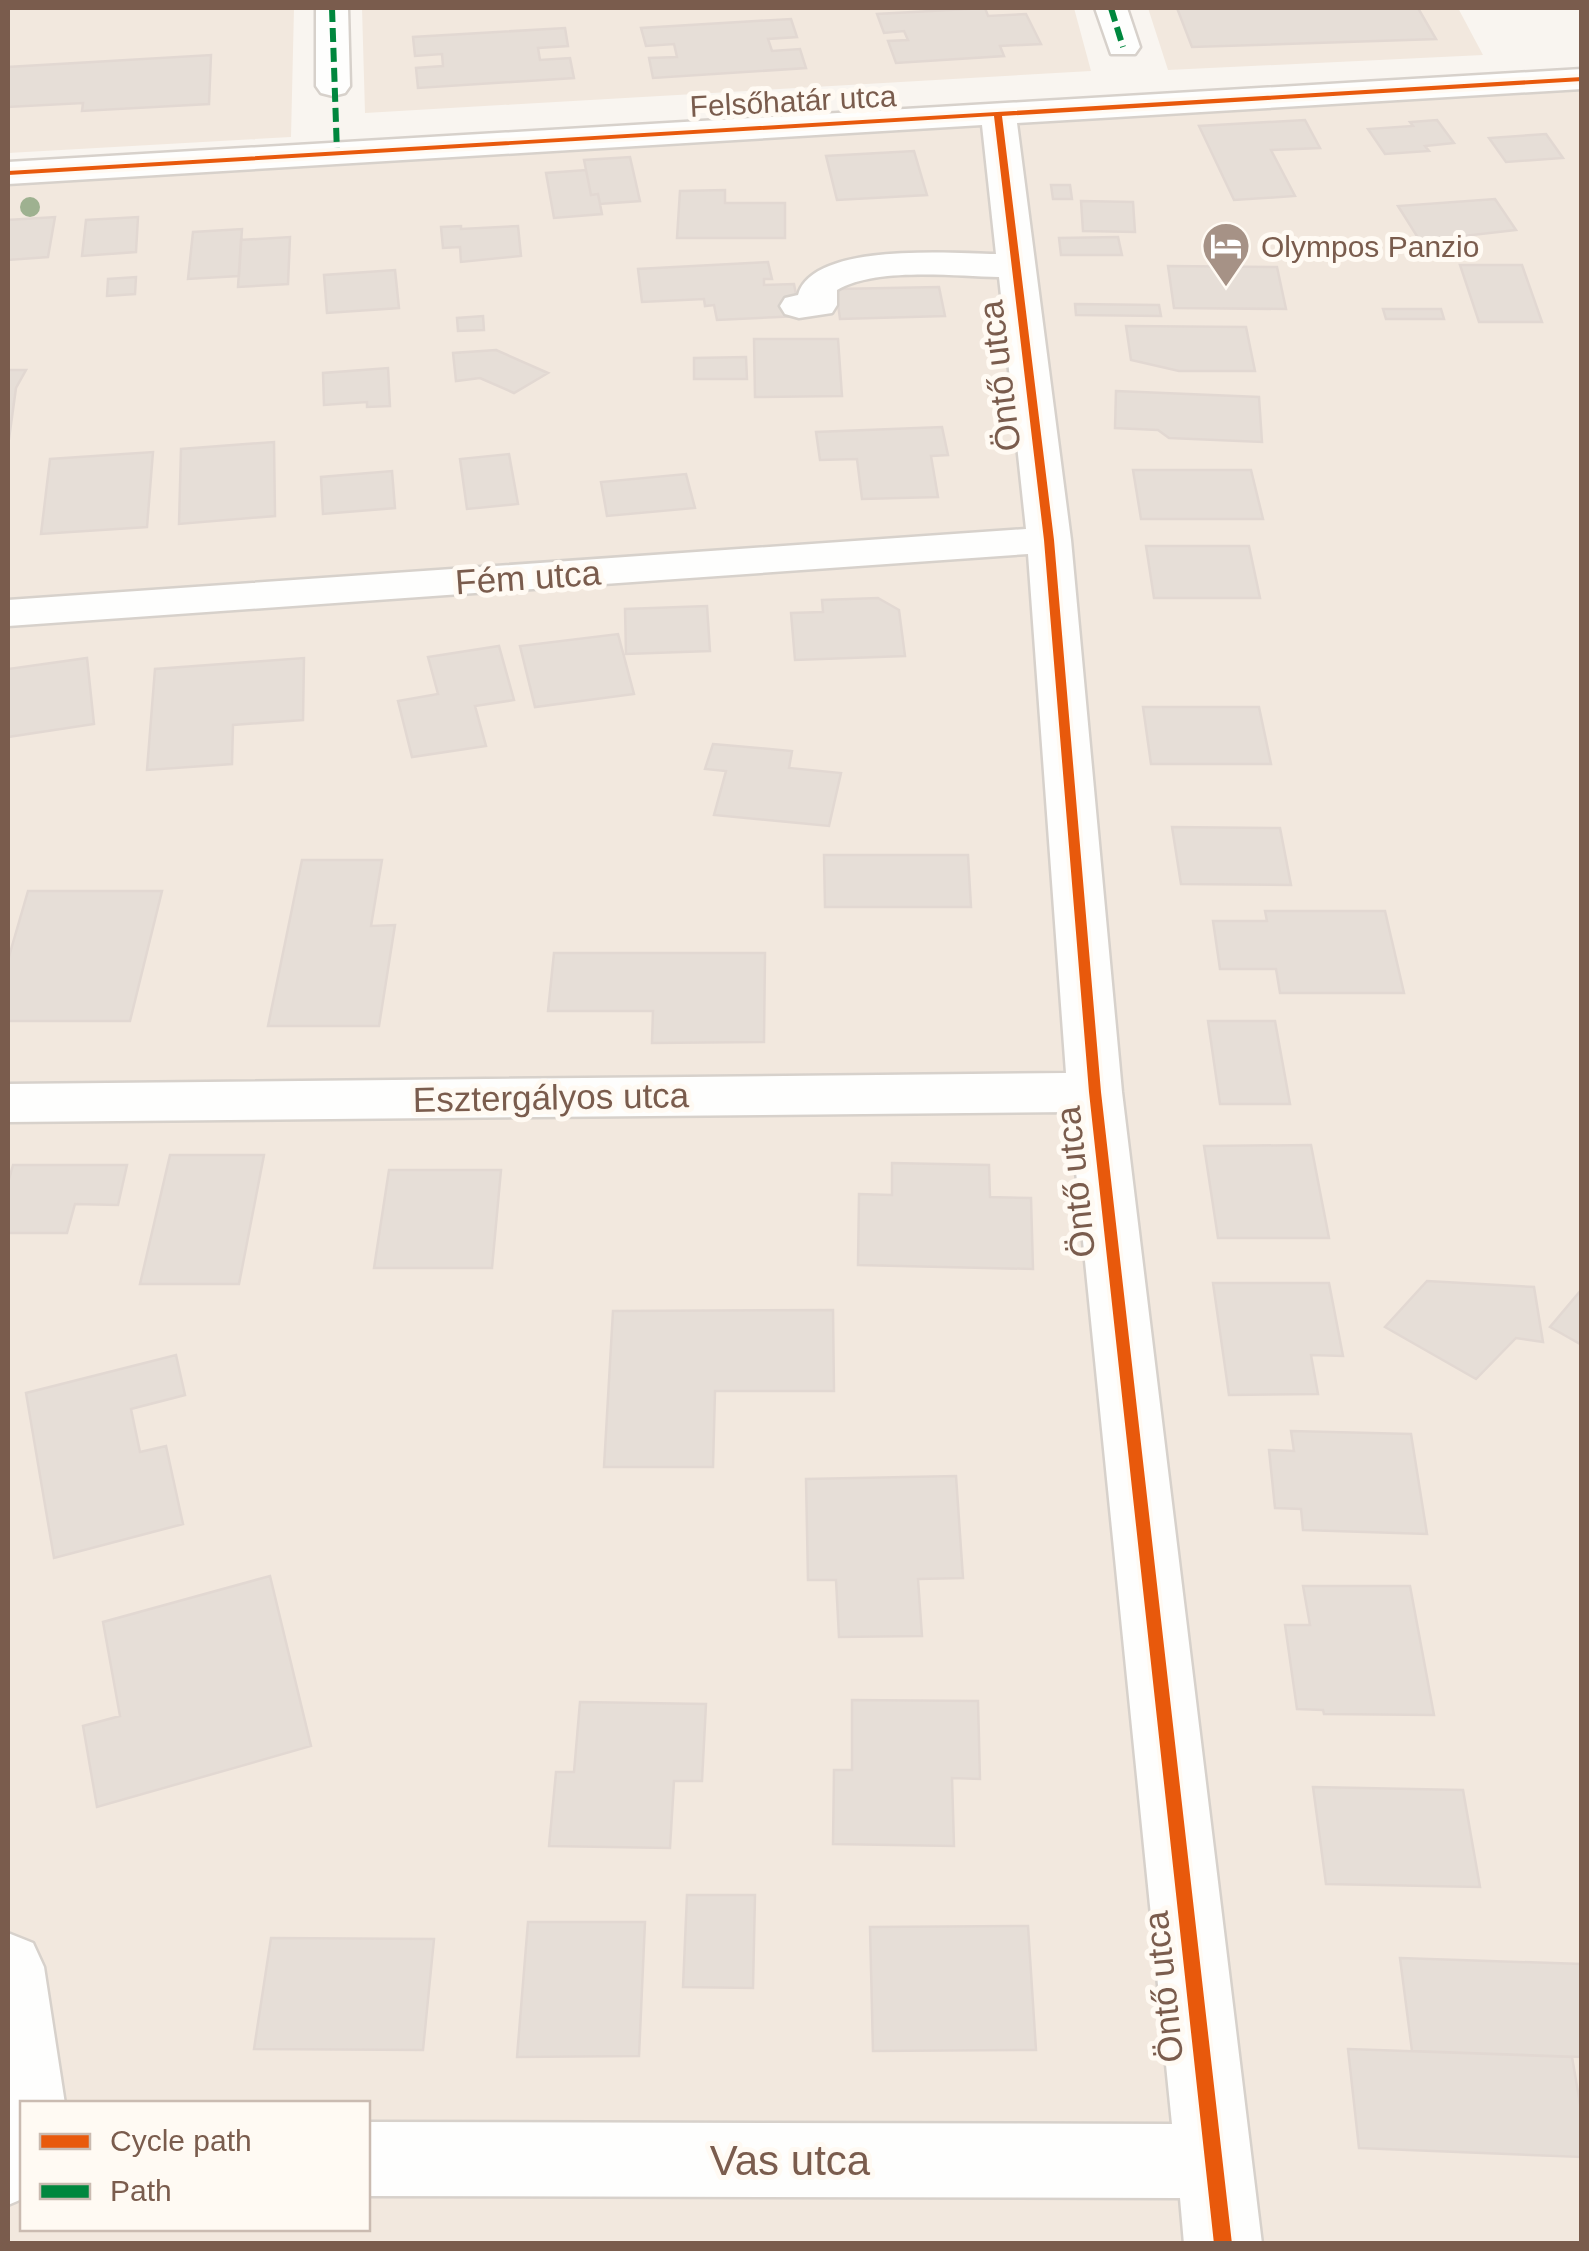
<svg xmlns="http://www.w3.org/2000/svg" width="1589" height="2251" font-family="Arial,sans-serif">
<rect width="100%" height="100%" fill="#f9f5f0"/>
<path fill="#f2e8de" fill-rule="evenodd" d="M8,8H294L291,137L8,153Z
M362,8H1074L1091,71L365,113Z
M1148,8H1458L1483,55L1168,70Z
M1581,78V2243L8,2244V173ZM22,2104H368V2228H22Z"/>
<path fill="#e6ded7" stroke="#e2d8d2" stroke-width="2.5" d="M985,8L988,16L1026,14L1041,44L1000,46L1004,56L896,63L888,41L908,40L904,31L884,33L877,14Z
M1177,8H1418L1436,39L1192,47Z
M791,19L797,37L768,39L772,51L800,49L806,68L653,78L649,58L677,57L674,44L646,46L641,28Z
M565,28L568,46L538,48L540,60L570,58L574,78L418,88L416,68L443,66L442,54L415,56L413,37Z
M211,55L209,104L82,111L83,103L8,107V67Z
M1305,120L1320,148L1271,150L1295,196L1234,200L1199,126Z
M1437,120L1454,143L1425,146L1429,151L1385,154L1368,129L1413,126L1410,122Z
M1546,134L1563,158L1506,162L1489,138Z
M914,151L927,195L837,200L826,156Z
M630,157L640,201L600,204L598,194L591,195L584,160Z
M586,170L591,195L598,194L602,214L554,218L546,173Z
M1051,185H1070L1072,199H1053Z
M725,190V203H785V238H677L680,191Z
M1495,199L1516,230L1420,241L1398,206Z
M1081,201L1133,202L1135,232L1083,231Z
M55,217L48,257L8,260V220Z
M138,217L136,252L82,256L86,220Z
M461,226V229L518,226L521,256L461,262L460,247L443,248L441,227Z
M242,229L239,276L188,279L193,232Z
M290,237L288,284L238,287L241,240Z
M1118,237L1122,255H1061L1059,238Z
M768,262L772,279H764V285L794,284L800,316L717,320L714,305L705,306L704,299L642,302L638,269Z
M1460,265H1522L1542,322H1479Z
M1168,266L1277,267L1286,309L1174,308Z
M395,270L399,308L327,313L324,275Z
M136,277L135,294L107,296L108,279Z
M939,287L945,316L840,319L836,289Z
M1075,304L1159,305L1161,316L1076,315Z
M1383,309H1441L1444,319H1386Z
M483,316L484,330L458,331L457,318Z
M1126,326L1246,327L1255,371H1179L1131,360Z
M754,339H838L842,396L755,397Z
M496,350L548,373L514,393L480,378L456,381L453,353Z
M746,357L747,379H694V358Z
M388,368L390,406L367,407V402L324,405L323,373Z
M8,370H26L16,388L8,446Z
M1116,391L1259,397L1262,442L1169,438L1158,430L1115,428Z
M942,427L948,455L931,456L938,497L862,499L857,459L820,460L816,432Z
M274,442L275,516L179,524L181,449Z
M153,452L147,527L41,534L50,459Z
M509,454L518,504L467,509L460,459Z
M1133,470H1251L1263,519H1141Z
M392,471L395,508L323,514L321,477Z
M686,474L695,508L607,516L601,482Z
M1146,546H1249L1260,598H1154Z
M878,598L899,610L905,656L795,660L791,613L823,612L822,600Z
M707,606L710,651L626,654L625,609Z
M618,634L634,694L535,707L520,646Z
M499,646L514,700L475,706L486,746L412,757L398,701L438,694L428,657Z
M87,658L94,724L8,737V669Z
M304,658L303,720L233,725L232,764L147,770L155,669Z
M1143,707H1259L1271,764H1151Z
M713,744L792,751L789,768L841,773L829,826L714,815L726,771L705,769Z
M1172,827L1280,828L1291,885L1181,884Z
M824,855H968L971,907H825Z
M302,860H382L371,926L395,925L379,1026H268Z
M28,891H162L130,1021H8V960Z
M1265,911H1385L1404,993H1280L1276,969H1220L1213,921H1267Z
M554,953H765L764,1042L652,1043L653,1011H548Z
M1208,1021H1275L1290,1104H1220Z
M1311,1145L1329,1238H1218L1204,1146Z
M170,1155H264L239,1284H140Z
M892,1163L989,1165L990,1197L1031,1198L1033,1269L858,1265L859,1194L892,1195Z
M13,1165H127L118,1205L75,1204L67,1233H8V1183Z
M389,1170H501L492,1268H374Z
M1427,1281L1534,1287L1543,1342L1516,1338L1476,1379L1385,1327Z
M1213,1283H1329L1343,1356L1311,1355L1318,1394L1229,1395Z
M1582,1289V1345L1550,1327Z
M833,1310L834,1391H715L713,1467H604L613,1311Z
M176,1355L185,1395L131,1409L140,1452L166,1446L183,1524L54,1558L26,1393Z
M1291,1431L1411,1434L1427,1534L1303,1530L1301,1509L1275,1508L1269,1450L1294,1451Z
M956,1476L963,1578L918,1579L922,1636L839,1637L836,1580H808L806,1479Z
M270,1576L311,1746L97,1807L83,1726L120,1716L103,1622Z
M1303,1586H1410L1434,1715L1324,1714L1323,1710L1297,1709L1285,1625H1310Z
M852,1700L978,1701L980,1779L952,1778L954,1846L833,1844L834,1770H852Z
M580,1702L706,1704L702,1781H674L670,1848L549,1846L556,1772H574Z
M1313,1787L1463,1790L1480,1887L1326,1884Z
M687,1895H755L753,1988L683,1987Z
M528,1922H645L639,2056L517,2057Z
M1028,1926L1036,2050L873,2051L870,1927Z
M271,1938L434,1939L423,2050L254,2049Z
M1400,1958L1582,1964V2057L1412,2051Z
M1348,2049L1572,2057L1582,2115V2157L1359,2148Z"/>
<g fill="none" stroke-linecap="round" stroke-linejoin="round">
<g stroke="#d7d1cb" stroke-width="5">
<path id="minor" d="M316,8H348L350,86L345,93L333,96L321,93L316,86Z
M1095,8H1127L1140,47L1135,54H1111Z
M1582,69V89L1017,123L1071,540L1122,1092L1262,2244H1184L1180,2198L368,2196V2122L1172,2124L1070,1112L8,1122V1084L1066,1073L1028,554L8,626V600L1026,529L999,277C953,276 876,267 837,290V305L832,313L799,318L785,314L780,306L785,298L798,295C812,242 952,253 996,254L982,125L8,184V162Z
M8,1933L33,1943L44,1967L65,2104H22V2199L8,2205Z"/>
</g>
<use href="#minor" fill="#fefefd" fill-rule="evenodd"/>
<path stroke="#00873e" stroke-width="6" stroke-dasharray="14 6" stroke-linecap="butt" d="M332,8L337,153
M1111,8L1123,47"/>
<g stroke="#fffaf3" stroke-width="7">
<path id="cycleway" d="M1582,77V81L1002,116L1054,540L1101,1092L1232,2244H1214L1089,1092L1044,540L994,116L8,175V171Z"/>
</g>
<use href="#cycleway" fill="#e8590c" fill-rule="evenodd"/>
</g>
<circle fill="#9eb190" cx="30" cy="207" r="10"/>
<defs>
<g id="hotel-pin" transform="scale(2.5)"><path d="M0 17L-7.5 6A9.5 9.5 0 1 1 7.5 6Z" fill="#a69286" stroke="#fffaf3"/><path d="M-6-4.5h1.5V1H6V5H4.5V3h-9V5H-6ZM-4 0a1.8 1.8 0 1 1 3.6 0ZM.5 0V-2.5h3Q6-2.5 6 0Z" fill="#fff"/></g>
</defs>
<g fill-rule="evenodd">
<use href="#hotel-pin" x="1226" y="246"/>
</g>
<g text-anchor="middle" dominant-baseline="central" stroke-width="10" stroke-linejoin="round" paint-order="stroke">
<g font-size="30" fill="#7a5c4d" stroke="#fffaf3">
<text transform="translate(793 101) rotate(-3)">Felsőhatár utca</text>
</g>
<g font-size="30" fill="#7a5c4d" stroke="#fffaf3" text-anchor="start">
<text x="1261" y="246">Olympos Panzio</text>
</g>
<g font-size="35" fill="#7a5c4d" stroke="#fffaf3">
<text transform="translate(999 376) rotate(-97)">Öntő utca</text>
<text transform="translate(528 577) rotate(-4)">Fém utca</text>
<text transform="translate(551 1097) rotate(-1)">Esztergályos utca</text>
<text transform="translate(1075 1182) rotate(-96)">Öntő utca</text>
<text transform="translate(1163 1987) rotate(-96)">Öntő utca</text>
</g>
<g font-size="42" fill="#7a5c4d" stroke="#fffaf3">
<text x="790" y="2160">Vas utca</text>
</g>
</g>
<rect width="1589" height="2251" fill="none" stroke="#7a5c4d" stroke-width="20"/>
<rect x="20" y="2101" width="350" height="130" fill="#fffaf3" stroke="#cabbb1" stroke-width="2.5"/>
<rect x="40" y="2134" width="50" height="15" fill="#e8590c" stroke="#cabbb1" stroke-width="2.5"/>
<text x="110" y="2151" font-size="30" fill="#7a5c4d">Cycle path</text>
<rect x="40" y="2184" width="50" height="15" fill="#00873e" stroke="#cabbb1" stroke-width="2.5"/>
<text x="110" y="2201" font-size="30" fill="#7a5c4d">Path</text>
</svg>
